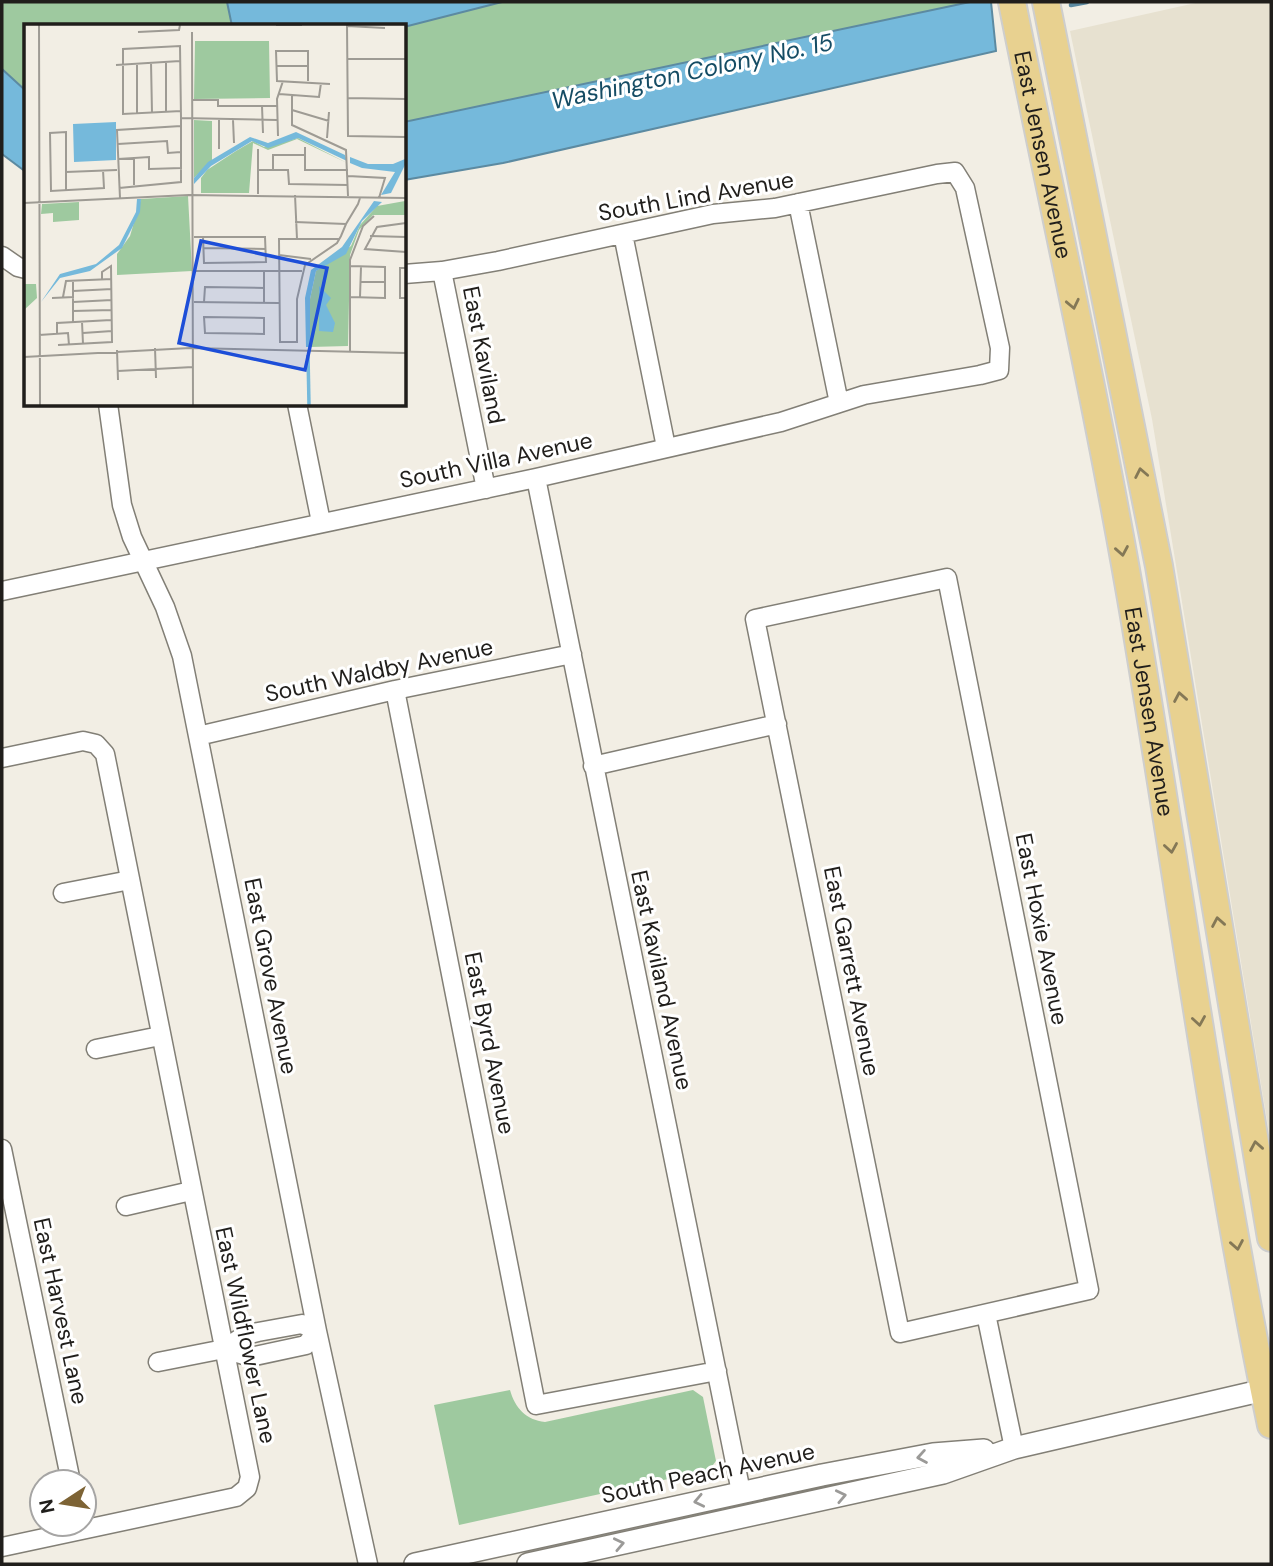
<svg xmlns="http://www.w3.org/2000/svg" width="1273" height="1566" font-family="'DM Sans',sans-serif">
<rect width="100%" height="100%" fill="#f2eee4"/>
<path fill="#e7e1d0" d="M1200,2H1271V1145L1152,419L1070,31Z"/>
<path fill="#9ec99f" d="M2,2H970L404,122V26H26V91L2,69Z
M510,1390C515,1408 526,1420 545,1422L693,1390L703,1397L716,1461L709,1470L459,1525L434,1405Z"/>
<path fill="#75b9db" stroke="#5c8aa1" stroke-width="2" d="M227,2H502L404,27L232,26Z
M970,2H991L996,51L503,163L404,180V122Z
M2,69L26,91V172L2,154Z"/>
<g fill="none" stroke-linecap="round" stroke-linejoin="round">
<path stroke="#5c8aa1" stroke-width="4.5" d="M1071,5L1087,2"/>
<g stroke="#827f76" stroke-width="21">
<path id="minor" d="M798,203L839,403
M623,234L666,447
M2,256L18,267L26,269
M442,271L486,489
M108,404L122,505L132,537L165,607L182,656L317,1331L368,1564
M297,404L321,522
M536,478L741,1492
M947,578L1089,1290L900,1333L755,619Z
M2,591L536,478L781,422L864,395L980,375L999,370L1000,348L965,188L955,172L937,174L775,208L713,214L498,261L442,271L404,274
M395,690L536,1405L717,1371
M198,736L395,690L572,654
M2,758L83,741L96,744L105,754L250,1477L247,1488L236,1497L2,1547
M593,766L777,724
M63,893L130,880
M96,1049L160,1036
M2,1149L71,1482
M126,1206L191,1191
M986,1314L1014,1448
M158,1362L224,1349L245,1335L258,1332L302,1324L317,1331L306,1345L250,1357L224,1349"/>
</g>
<g stroke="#827f76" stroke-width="24">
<path id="tertiary" d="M415,1564L822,1475L933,1454L984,1450
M528,1564L943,1473L1014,1448L1264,1390L1271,1391"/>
</g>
<g stroke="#cececd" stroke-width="30">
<g id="primary">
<path id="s1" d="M1012,2C1053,208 1100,414 1135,622C1180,890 1216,1159 1271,1425"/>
<path d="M1046,2L1159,566L1271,1238"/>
</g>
</g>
<use href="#minor" stroke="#fff" stroke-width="18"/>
<use href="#tertiary" stroke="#fff" stroke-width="21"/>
<use href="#primary" stroke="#e8d190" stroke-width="26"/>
</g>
<defs><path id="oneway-chevron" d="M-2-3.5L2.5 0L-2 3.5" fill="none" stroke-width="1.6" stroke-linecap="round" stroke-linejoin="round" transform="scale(1.75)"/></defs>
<g stroke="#847856">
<use href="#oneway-chevron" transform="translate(1073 304) rotate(78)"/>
<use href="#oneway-chevron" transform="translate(1141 473) rotate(-101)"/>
<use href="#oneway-chevron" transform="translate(1122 551) rotate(80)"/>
<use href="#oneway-chevron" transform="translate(1180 697) rotate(-100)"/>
<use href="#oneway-chevron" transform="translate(1171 848) rotate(81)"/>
<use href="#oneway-chevron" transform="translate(1218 922) rotate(-100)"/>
<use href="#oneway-chevron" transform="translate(1199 1021) rotate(81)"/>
<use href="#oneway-chevron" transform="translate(1256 1146) rotate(-100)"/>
<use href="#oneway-chevron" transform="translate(1237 1245) rotate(80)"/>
</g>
<g stroke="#9b9a98">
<use href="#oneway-chevron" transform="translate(922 1457) rotate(170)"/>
<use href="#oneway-chevron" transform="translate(841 1496) rotate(-12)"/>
<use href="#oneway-chevron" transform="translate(699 1501) rotate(168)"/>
<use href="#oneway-chevron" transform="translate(619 1544) rotate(-12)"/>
</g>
<g text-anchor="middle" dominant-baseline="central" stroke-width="6" stroke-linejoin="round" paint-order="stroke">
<g font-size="23" fill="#201e1b" stroke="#fff">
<text stroke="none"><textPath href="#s1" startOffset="156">East Jensen Avenue</textPath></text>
<text transform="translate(696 196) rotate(-10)">South Lind Avenue</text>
<text transform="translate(484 355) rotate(79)">East Kaviland</text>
<text transform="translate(496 460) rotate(-12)">South Villa Avenue</text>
<text transform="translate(379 670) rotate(-12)">South Waldby Avenue</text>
<text stroke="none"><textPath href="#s1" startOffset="723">East Jensen Avenue</textPath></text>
<text transform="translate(1042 929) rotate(79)">East Hoxie Avenue</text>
<text transform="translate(852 971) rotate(79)">East Garrett Avenue</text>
<text transform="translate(271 976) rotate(79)">East Grove Avenue</text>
<text transform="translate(662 980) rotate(78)">East Kaviland Avenue</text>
<text transform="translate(490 1043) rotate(79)">East Byrd Avenue</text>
<text transform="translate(61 1311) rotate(78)">East Harvest Lane</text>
<text transform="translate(246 1335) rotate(78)">East Wildflower Lane</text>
<text transform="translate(708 1473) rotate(-12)">South Peach Avenue</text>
</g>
<g font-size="24" font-style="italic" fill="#154c64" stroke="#fff">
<text transform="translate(692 71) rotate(-12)">Washington Colony No. 15</text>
</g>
</g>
<g transform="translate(24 24)">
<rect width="382" height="382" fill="#f2eee4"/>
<path d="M171,17H245L246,74L170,75ZM170,96L188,97V136L170,154ZM274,114L323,139L273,115L244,126L229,119L225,169H177V154L183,146L212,127L229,117L240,123ZM164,172L168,247L93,251V230L106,212L117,175ZM381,177V191H349L335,206L326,231L324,322L286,323V275L292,247L327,222L336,201L353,182ZM55,178V196L29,198V189L17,190L18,180ZM0,260H12L13,274L0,286Z" fill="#9ec99f"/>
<path d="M92,98V136L50,138L49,100ZM272,108L321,131L323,137L274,114L244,124L228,117L187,142L170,160V154L184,138L226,113L244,119ZM326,133L344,140H369L381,135V141L367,169L357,171L371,148L338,144L326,139ZM113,175H117L116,188L98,224L66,247L36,254L17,278L36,250L72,240L95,221L112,188ZM350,177L358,178L338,197L322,230L292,247L286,275V323H282L281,274L287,246L318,223ZM295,262L307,274L302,281L311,299L309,308L295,307Z" fill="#75b9db"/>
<path fill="none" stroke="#75b9db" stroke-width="3.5" d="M284,331L285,381"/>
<path fill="none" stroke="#9e9b94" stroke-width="2" d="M15,1L16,381M252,1H278M323,1L324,112L382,113M323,2L361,4M114,8L155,6L156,1M168,8L169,381M324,35H382M142,37V88M127,38L128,89M113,39V89M92,41L156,37M253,42H284M284,57V27H252L253,57L306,60M255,70L295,73L297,59M268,72V101L322,126L324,172M324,74L382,75M169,76H194V82H253M238,82L239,109M268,86L305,97M157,94L253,96M195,96V125M209,96L210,119M254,112L253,75L259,57M303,114L305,88M94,120L143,117L144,129L157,128M281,123V146H324M234,125V170M110,134V161M94,135L125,133V145L158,144M234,146H264L265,160L324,161M249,146V131H281M42,148L93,146M324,152L361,154L355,174M95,164L157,158V94L156,22L99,25V90L157,87M42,166V108L26,109L27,167L80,164L79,146M271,171L273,215M96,174L93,106L157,102M0,179L165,171L382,174M271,198L322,200M382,199L353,203L341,225L382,228M346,212L382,213M170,213H241L242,238L180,239L179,213M315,215H255L256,318H273V275L281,241L313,219L317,212L322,200L334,180L336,174M179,224L242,225M255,231L287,235M326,242L361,243V274L326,273M382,244H376V274H382M168,247H278M240,247V279M49,257V298M337,258H361M49,267L88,265M39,273L42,257L88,255M336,273L337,243M28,274L50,273M49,278L88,276M170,278L255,279M180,278L181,263L241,264M49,287L88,286M180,293L240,294V310L181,309ZM58,298L59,320M59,309L88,307M33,310V299L87,296M15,311L44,309L45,321M34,321L88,318L87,242L78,248V255M131,324L132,354M93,326L94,356M326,328V236L339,202L350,192M0,333L166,324L382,329M94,347L169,343"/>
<path fill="#1d4ed8" fill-opacity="0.15" stroke="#1d4ed8" stroke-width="3.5" d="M177,217L303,244L281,346L155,319Z"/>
<rect width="382" height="382" fill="none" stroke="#201e1b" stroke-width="3.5"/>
</g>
<rect width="1273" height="1566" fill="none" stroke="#201e1b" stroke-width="7"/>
<g transform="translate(63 1503) rotate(258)"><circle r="33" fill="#ffffff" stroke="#a6a5a4" stroke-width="2"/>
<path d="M0-5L12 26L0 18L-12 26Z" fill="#7d6335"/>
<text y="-10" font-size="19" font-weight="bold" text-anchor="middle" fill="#201e1b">N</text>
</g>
</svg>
